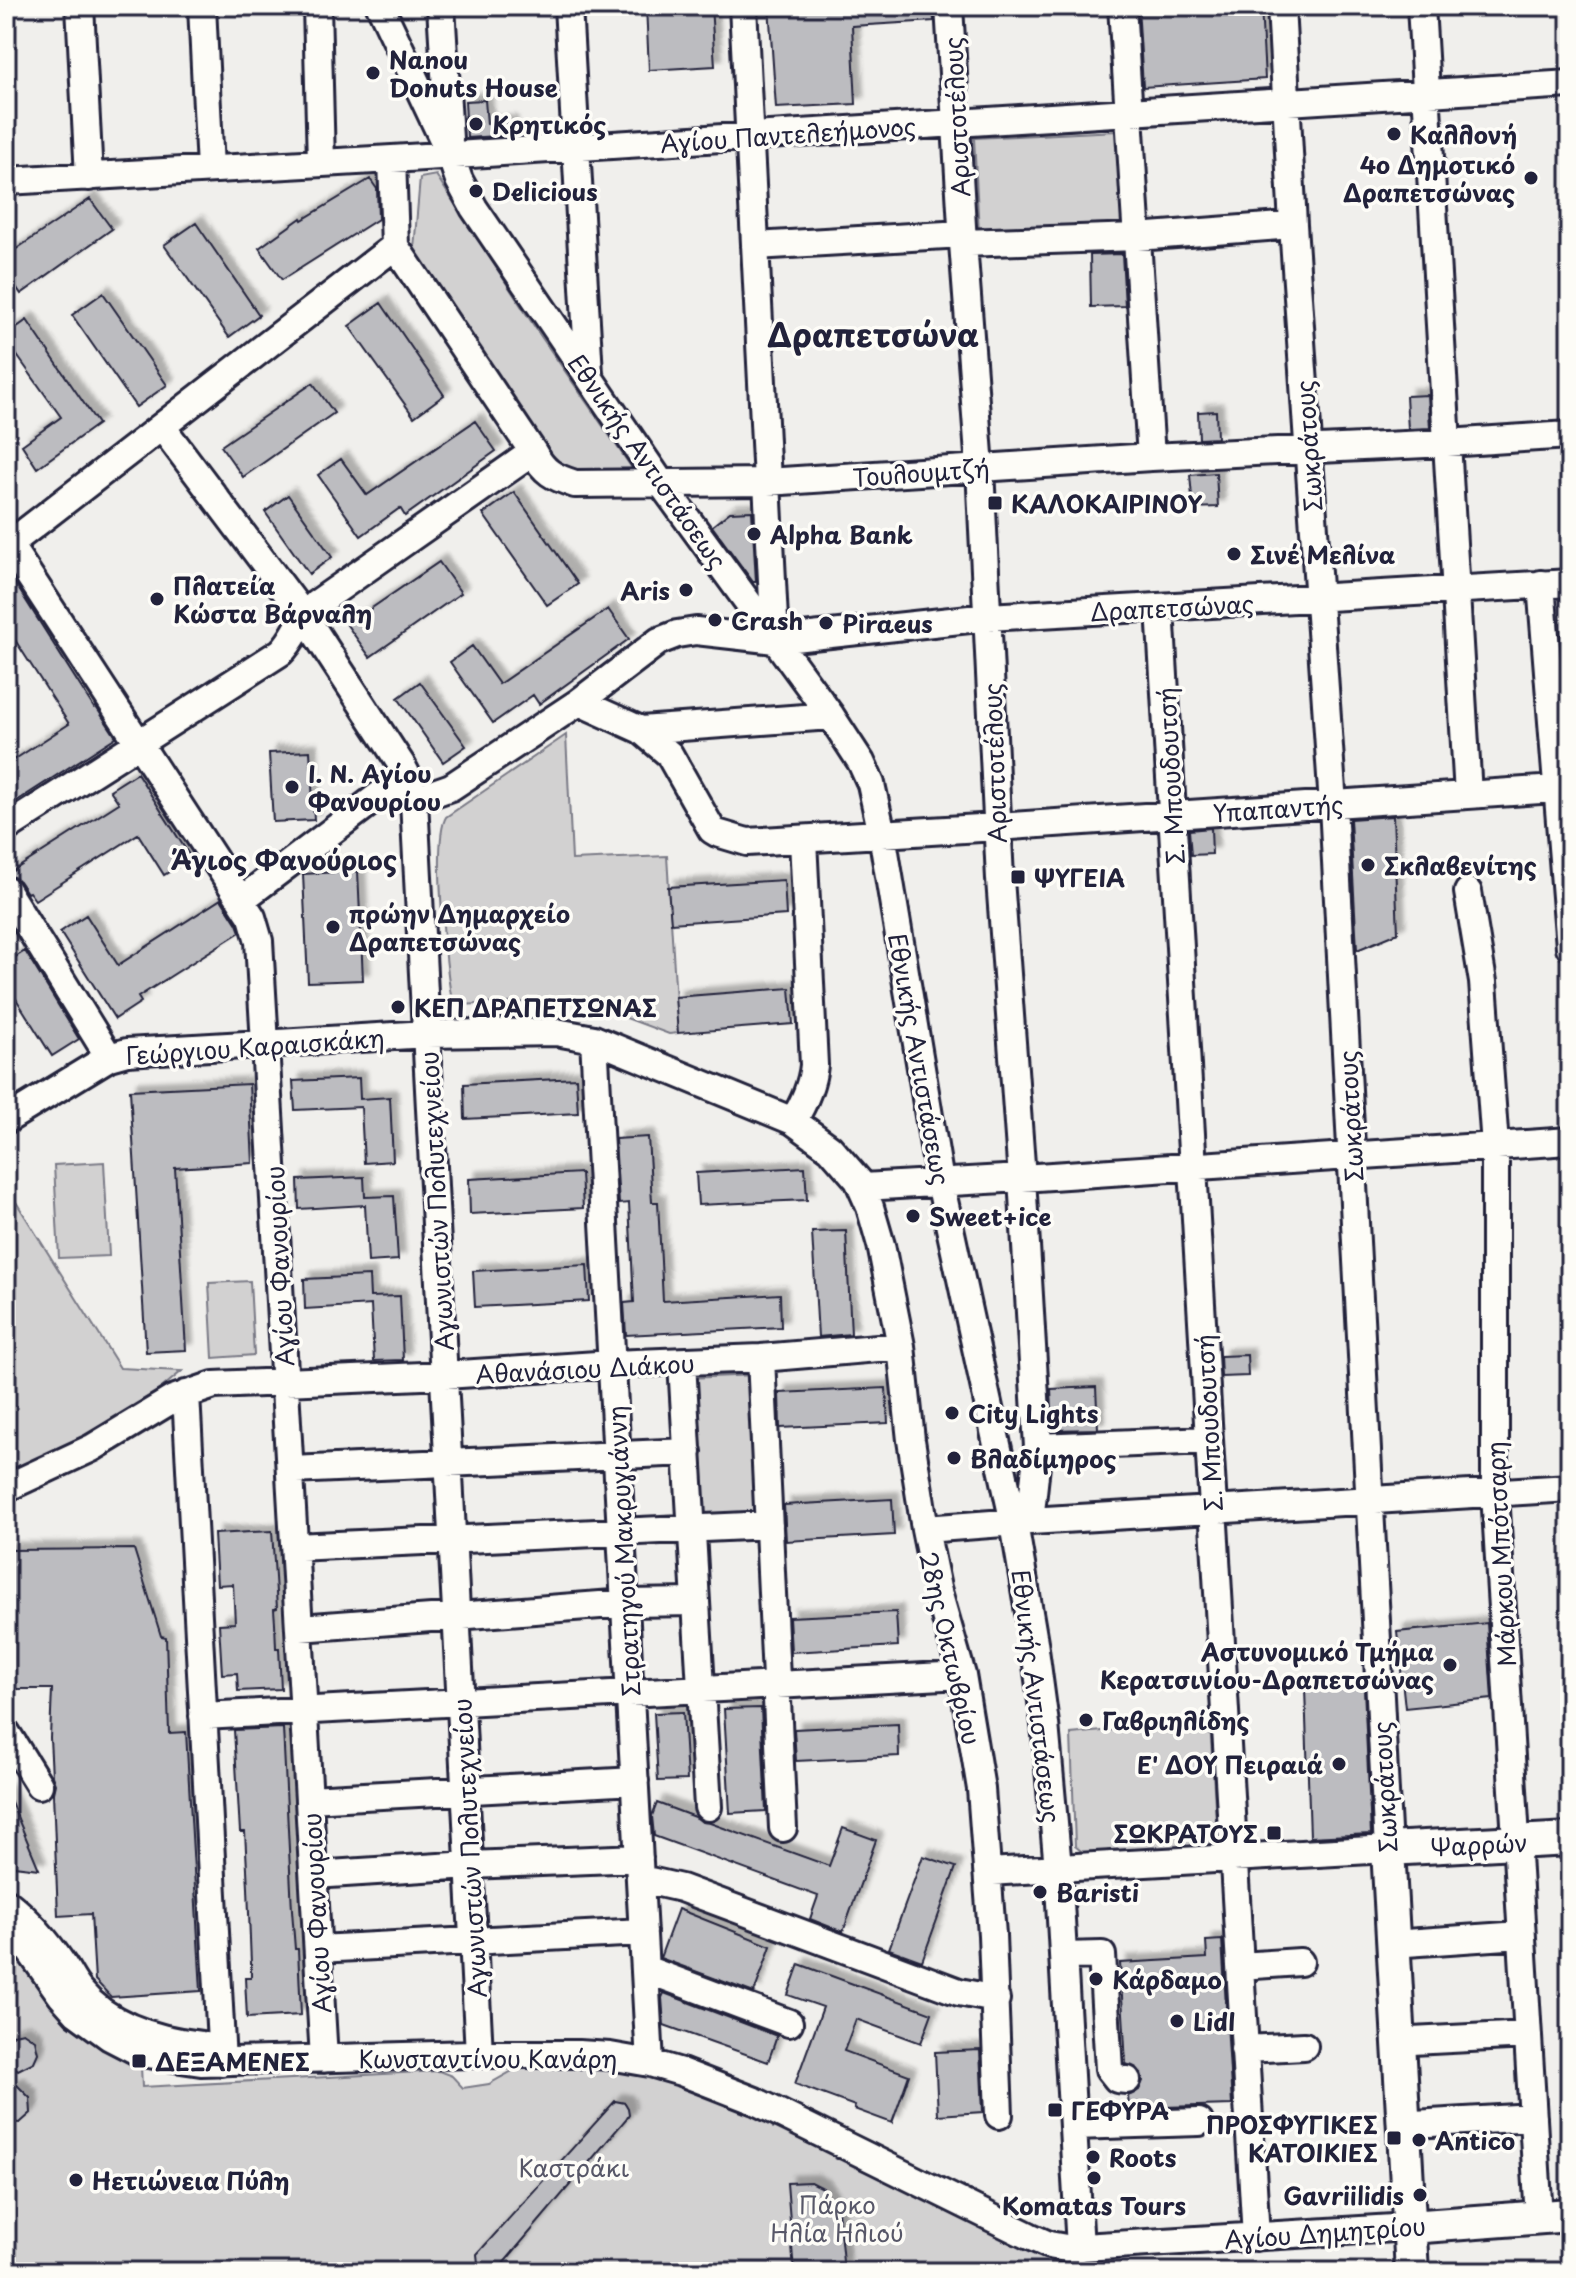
<svg xmlns="http://www.w3.org/2000/svg" width="1576" height="2278" font-family="'Playpen Sans',sans-serif">
<defs>
<filter id="shadow"><feDropShadow dx="7" dy="-7" stdDeviation="2" flood-color="#0004"/></filter>
</defs>
<rect width="100%" height="100%" fill="#f0efec"/>
<filter id="ink" filterUnits="userSpaceOnUse"><feTurbulence type="fractalNoise" baseFrequency=".0125" numOctaves="2"/><feDisplacementMap in="SourceGraphic" scale="16" xChannelSelector="R" yChannelSelector="G"/><feConvolveMatrix kernelMatrix="1 2 1 2 8 2 1 2 1" color-interpolation-filters="sRGB"/></filter>
<g filter="url(#ink)">
<path fill="#d2d1d1" stroke="#7a7a86" stroke-width="2" d="M1117,131L1122,226L979,233L974,138Z
M436,175L540,335L636,474H571L554,462L414,249L420,178Z
M566,735L572,860L667,856L678,1033L669,1034L578,1000L457,1005L452,1001C446,970 432,840 446,817Z
M104,1162L109,1256L59,1258L54,1165Z
M6,1186L120,1368L182,1371L147,1400L88,1437L6,1474Z
M250,1281L254,1355L213,1358L209,1283Z
M757,1375L764,1518L695,1522L688,1378Z
M1210,1721L1217,1839L1205,1848L1086,1855L1075,1846L1071,1734Z
M6,1939C45,1992 74,2046 141,2066L142,2087L439,2071L452,2076L463,2088L489,2084L530,2061L634,2066L771,2119L773,2128L783,2127L809,2143L1045,2258L1061,2263L1062,2272H6Z"/>
<path fill="#bcbcc0" stroke="#22223b" stroke-width="2" filter="url(#shadow)" d="M646,6H711L715,66L649,70Z
M769,6H933L934,21L852,26L856,104L776,108Z
M1138,6H1261L1265,79L1143,87Z
M485,100L487,124L510,123L511,135L467,138L465,101Z
M370,179L377,189L378,219L282,280L259,248L301,218L302,220Z
M90,199L112,229L21,294L6,272V256Z
M196,223L259,315L229,337L164,245Z
M1122,254L1125,306L1091,307L1090,255Z
M103,293L167,385L136,407L72,315Z
M381,303L444,395L414,417L349,326Z
M27,320L98,424L37,468L22,445L61,417L6,340V335Z
M313,383L334,413L243,477L221,446Z
M1428,395L1430,428L1408,429L1406,396Z
M1216,411L1217,438L1199,439L1198,412Z
M475,421L496,451L405,516L400,508L361,536L318,475L341,459L367,495Z
M1216,473L1218,507L1193,508L1190,475Z
M514,492L578,584L547,605L483,514Z
M288,495L332,557L309,574L265,512Z
M752,511L756,582H753L712,526L730,512Z
M439,562L461,593L370,657L347,625Z
M6,569L94,708L96,707L116,737L6,808V765L69,724L6,626Z
M608,609L629,639L539,704L533,695L493,723L450,662L472,646L499,684Z
M420,682L466,746L443,762L398,698Z
M310,751L314,820L273,822L269,753Z
M137,773L191,858L164,875L138,834L35,900L29,892L27,893L19,881L8,874L119,803L110,790Z
M1393,816L1398,933L1357,950L1350,819Z
M1211,828L1212,854L1191,855L1189,830Z
M358,871L363,980L308,982L303,874Z
M784,880L786,915L671,923L668,887Z
M221,899L237,924L240,932L138,997L141,1002L115,1019L60,932L86,915L118,965Z
M25,951L79,1039L52,1056L6,983V963Z
M790,988L793,1024L678,1033L675,997Z
M359,1078L360,1099L390,1097L393,1161L364,1163L361,1107L295,1110L293,1081Z
M576,1078L578,1113L465,1119L464,1084Z
M249,1084L253,1163L175,1168L186,1350L146,1352L130,1090Z
M648,1137L652,1202H658L663,1301L780,1294L781,1327L626,1335L624,1303L634,1302L629,1203L619,1204L615,1139Z
M805,1167L807,1200L698,1205L696,1173Z
M581,1173L583,1208L470,1214L469,1179Z
M364,1177L365,1197L394,1196L398,1260L368,1262L365,1205L299,1209L298,1180Z
M846,1231L851,1334L818,1337L812,1232Z
M587,1265L589,1301L475,1307L473,1271Z
M369,1276L370,1297L400,1296L403,1360L374,1361L371,1305L305,1309L304,1279Z
M1247,1355L1248,1376L1221,1377L1220,1356Z
M1096,1387L1098,1429L1053,1430L1051,1389Z
M886,1388L888,1423L780,1428L779,1393Z
M892,1499L894,1535L786,1541L784,1505Z
M272,1531L277,1608L274,1609L275,1623L276,1648H279L281,1689L238,1691L237,1673L222,1674L219,1624L235,1623L233,1584L217,1585L214,1534Z
M134,1549L161,1636L166,1637L169,1733L186,1732L201,1991L111,1997L95,1980L91,1914L58,1916L53,1793L55,1784L52,1776L50,1738L52,1689H6V1550Z
M896,1612L898,1646L791,1652L789,1617Z
M1487,1623L1492,1699L1405,1708L1397,1632Z
M1305,1688H1364L1371,1834L1310,1837Z
M761,1708L766,1811L730,1813L724,1709Z
M683,1712L687,1780L658,1781L654,1713Z
M898,1724L899,1756L796,1761L794,1729Z
M283,1728L292,1910L295,1949H298L301,2015L247,2018L245,1978H251V1964L248,1888L245,1832H240L234,1730Z
M6,1790L39,1869L6,1865Z
M657,1803L697,1818L702,1822L710,1823L829,1866L843,1828L876,1840L843,1932L810,1919L818,1896L654,1836L652,1816Z
M923,1856L956,1867L922,1961L889,1949Z
M678,1909L771,1946L754,1993L660,1958Z
M1222,1940L1232,2105L1129,2108L1128,2096L1139,2090L1143,2081L1141,2073L1137,2068L1126,2064L1120,1963L1207,1958L1206,1941Z
M799,1964L932,2013L921,2043L856,2019L844,2051L909,2075L892,2123L854,2109L855,2106L795,2084L823,2007L788,1995Z
M664,1993L777,2036L768,2062L664,2025L662,1998Z
M23,2032L35,2040L38,2053L34,2062L18,2070L6,2060V2040L14,2034Z
M980,2050L983,2112L938,2115L935,2052Z
M17,2085L30,2098L31,2113L20,2123L6,2122V2090Z
M615,2101L625,2103L628,2108L629,2114L626,2119L496,2272H479L477,2254Z
M811,2182L823,2188L838,2211L844,2272H794L787,2183Z"/>
<g fill="none" stroke-linecap="round" stroke-linejoin="round">
<g stroke="#22223b" stroke-width="32">
<path id="minor" d="M80,6L89,177
M202,6L210,169
M317,6L321,163
M380,6L450,154L459,180L474,208L661,483L831,716L861,762L871,784L882,834L940,1182L1014,1523L1034,1642L1045,1724L1058,1868L1080,2248
M441,6L449,139
M568,6L589,374
M743,6L775,640
M949,6L963,243L980,468L1000,879L1022,1178L1038,1447L1030,1521
M1122,6L1151,457
M1421,6L1468,795
M392,159L395,246
M6,181L392,159L1570,84
M963,243L1137,237L1293,225
M395,246L533,452C544,472 553,477 575,484L767,482L1151,457L1447,443L1570,435
M755,246L963,234
M162,427L305,617L401,764L410,781L414,800L479,2054
M6,540L252,917L259,941L324,2059
M6,551L16,539L395,246
M1541,584L1570,947
M1160,608L1256,2237
M579,702L641,730L669,754L712,830L717,833L747,842L997,827L1570,788
M641,730L831,716
M414,800L451,787L579,702L659,641L677,634L696,631L775,640L988,617L1570,583
M6,828L281,652C296,638 300,617 316,604L533,452
M6,890L109,1057
M1468,892L1483,982L1495,1146V1493L1539,2218
M241,900L406,775
M594,1039L650,2063
M6,1120L109,1057L127,1052L427,1034L556,1032L594,1039L793,1121L830,1148L858,1180L870,1207L881,1245L901,1346L911,1440L925,1529L937,1588L962,1675L981,1789L992,1935L999,2115
M793,1121C804,1103 812,1086 814,1065L803,840
M863,1187L1022,1178L1570,1141
M761,1358L783,1828
M682,1363L708,1807
M186,1394L222,2062
M1038,1447L1209,1440
M291,1470L688,1452
M6,1488L92,1448L173,1399L214,1385L445,1375L612,1364L761,1358L901,1346
M925,1529L1030,1521L1570,1488
M295,1547L769,1525
M300,1628L626,1603L696,1602
M203,1716L962,1675
M6,1732L39,1785
M309,1799L635,1781
M988,1872L1388,1849L1333,805L1293,225L1281,6
M314,1875L470,1865L639,1858
M641,1879L681,1888L959,1992L996,1999
M6,1902C29,1920 47,1941 63,1965C69,1974 73,1983 80,1991C109,2026 157,2040 201,2045
M6,1925L27,1947L61,1995L77,2013L110,2037L141,2053L201,2062L471,2054H579L610,2056L650,2063L681,2072L755,2101L1029,2236L1049,2245L1066,2248L1410,2227
M1406,1943L1521,1935
M318,1949L643,1932
M1064,1956L1102,1955L1109,2069L1117,2079L1127,2080
M1240,1966L1300,1962
M645,1969L789,2023
M1412,2041L1528,2035
M1244,2049L1304,2046
M1414,2124L1533,2117
M1074,2126L1199,2122"/>
</g>
<g stroke="#22223b" stroke-width="38">
<path id="major" d="M1410,2227L1570,2215
M1412,2272L1388,1849L1570,1839"/>
</g>
<use href="#minor" stroke="#fdfcf7" stroke-width="26"/>
<use href="#major" stroke="#fdfcf7" stroke-width="32"/>
</g>
</g>
<g fill="#22223b" stroke="#fdfcf7" stroke-width="3">
<circle cx="373" cy="73" r="8"/>
<circle cx="476" cy="124" r="8"/>
<circle cx="1394" cy="134" r="8"/>
<circle cx="1531" cy="178" r="8"/>
<circle cx="476" cy="191" r="8"/>
<rect x="987" y="495" width="16" height="16" rx="4"/>
<circle cx="754" cy="534" r="8"/>
<circle cx="1234" cy="554" r="8"/>
<circle cx="686" cy="590" r="8"/>
<circle cx="157" cy="599" r="8"/>
<circle cx="715" cy="620" r="8"/>
<circle cx="826" cy="623" r="8"/>
<circle cx="292" cy="787" r="8"/>
<circle cx="1368" cy="865" r="8"/>
<rect x="1010" y="869" width="16" height="16" rx="4"/>
<circle cx="333" cy="927" r="8"/>
<circle cx="398" cy="1007" r="8"/>
<circle cx="913" cy="1216" r="8"/>
<circle cx="952" cy="1413" r="8"/>
<circle cx="954" cy="1458" r="8"/>
<circle cx="1450" cy="1665" r="8"/>
<circle cx="1086" cy="1720" r="8"/>
<circle cx="1339" cy="1764" r="8"/>
<rect x="1266" y="1825" width="16" height="16" rx="4"/>
<circle cx="1040" cy="1892" r="8"/>
<circle cx="1096" cy="1979" r="8"/>
<circle cx="1177" cy="2021" r="8"/>
<rect x="131" y="2053" width="16" height="16" rx="4"/>
<rect x="1047" y="2102" width="16" height="16" rx="4"/>
<rect x="1386" y="2130" width="16" height="16" rx="4"/>
<circle cx="1419" cy="2140" r="8"/>
<circle cx="1093" cy="2157" r="8"/>
<circle cx="1094" cy="2178" r="8"/>
<circle cx="76" cy="2180" r="8"/>
<circle cx="1420" cy="2195" r="8"/>
</g>
<g text-anchor="middle" dominant-baseline="central" stroke-width="7" stroke-linejoin="round" paint-order="stroke">
<g font-size="24" font-weight="bold" fill="#22223b" stroke="#fdfcf7" text-anchor="start">
<text x="389" y="59">Nanou<tspan x="389" dy="28">Donuts House</tspan></text>
<text x="492" y="124">Κρητικός</text>
<text x="1410" y="134">Καλλονή</text>
<text x="1515" y="164" text-anchor="end">4ο Δημοτικό<tspan x="1515" dy="28">Δραπετσώνας</tspan></text>
<text x="492" y="191">Delicious</text>
<text x="1011" y="503">ΚΑΛΟΚΑΙΡΙΝΟΥ</text>
<text x="770" y="534">Alpha Bank</text>
<text x="1250" y="554">Σινέ Μελίνα</text>
<text x="173" y="585">Πλατεία<tspan x="173" dy="28">Κώστα Βάρναλη</tspan></text>
<text x="670" y="590" text-anchor="end">Aris</text>
<text x="731" y="620">Crash</text>
<text x="842" y="623">Piraeus</text>
<text x="308" y="773">Ι. Ν. Αγίου<tspan x="308" dy="28">Φανουρίου</tspan></text>
<text x="1384" y="865">Σκλαβενίτης</text>
<text x="1034" y="877">ΨΥΓΕΙΑ</text>
<text x="349" y="913">πρώην Δημαρχείο<tspan x="349" dy="28">Δραπετσώνας</tspan></text>
<text x="414" y="1007">ΚΕΠ ΔΡΑΠΕΤΣΩΝΑΣ</text>
<text x="929" y="1216">Sweet+ice</text>
<text x="968" y="1413">City Lights</text>
<text x="970" y="1458">Βλαδίμηρος</text>
<text x="1434" y="1651" text-anchor="end">Αστυνομικό Τμήμα<tspan x="1434" dy="28">Κερατσινίου-Δραπετσώνας</tspan></text>
<text x="1102" y="1720">Γαβριηλίδης</text>
<text x="1323" y="1764" text-anchor="end">Ε' ΔΟΥ Πειραιά</text>
<text x="1258" y="1833" text-anchor="end">ΣΩΚΡΑΤΟΥΣ</text>
<text x="1056" y="1892">Baristi</text>
<text x="1112" y="1979">Κάρδαμο</text>
<text x="1193" y="2021">Lidl</text>
<text x="155" y="2061">ΔΕΞΑΜΕΝΕΣ</text>
<text x="1071" y="2110">ΓΕΦΥΡΑ</text>
<text x="1378" y="2124" text-anchor="end">ΠΡΟΣΦΥΓΙΚΕΣ<tspan x="1378" dy="28">ΚΑΤΟΙΚΙΕΣ</tspan></text>
<text x="1435" y="2140">Antico</text>
<text x="1109" y="2157">Roots</text>
<text x="92" y="2180">Ηετιώνεια Πύλη</text>
<text x="1404" y="2195" text-anchor="end">Gavriilidis</text>
<text x="1094" y="2205" text-anchor="middle">Komatas Tours</text>
</g>
<g font-size="24" fill="#22223b" stroke="#fdfcf7">
<text transform="translate(956 117) rotate(-93)">Αριστοτέλους</text>
<text transform="translate(788 134) rotate(-4)">Αγίου Παντελεήμονος</text>
<text transform="translate(1308 446) rotate(-94)">Σωκράτους</text>
<text transform="translate(648 461) rotate(55)">Εθνικής Αντιστάσεως</text>
<text transform="translate(921 472) rotate(-4)">Τουλουμτζή</text>
<text transform="translate(1172 607) rotate(-3)">Δραπετσώνας</text>
<text transform="translate(994 763) rotate(-92)">Αριστοτέλους</text>
<text transform="translate(1170 776) rotate(-93)">Σ. Μπουδουτσή</text>
<text transform="translate(1278 808) rotate(-4)">Υπαπαντής</text>
<text transform="translate(255 1046) rotate(-4)">Γεώργιου Καραισκάκη</text>
<text transform="translate(920 1059) rotate(80)">Εθνικής Αντιστάσεως</text>
<text transform="translate(1350 1116) rotate(-93)">Σωκράτους</text>
<text transform="translate(436 1201) rotate(-93)">Αγωνιστών Πολυτεχνείου</text>
<text transform="translate(279 1266) rotate(-93)">Αγίου Φανουρίου</text>
<text transform="translate(585 1368) rotate(-3)">Αθανάσιου Διάκου</text>
<text transform="translate(1208 1423) rotate(-93)">Σ. Μπουδουτσή</text>
<text transform="translate(623 1551) rotate(-93)">Στρατηγού Μακρυγιάννη</text>
<text transform="translate(1500 1554) rotate(-93)">Μάρκου Μπότσαρη</text>
<text transform="translate(951 1648) rotate(77)">28ης Οκτωβρίου</text>
<text transform="translate(1037 1696) rotate(83)">Εθνικής Αντιστάσεως</text>
<text transform="translate(1384 1787) rotate(-93)">Σωκράτους</text>
<text transform="translate(1479 1844) rotate(-3)">Ψαρρών</text>
<text transform="translate(469 1848) rotate(-93)">Αγωνιστών Πολυτεχνείου</text>
<text transform="translate(316 1913) rotate(-93)">Αγίου Φανουρίου</text>
<text x="488" y="2058">Κωνσταντίνου Κανάρη</text>
<text transform="translate(1325 2232) rotate(-4)">Αγίου Δημητρίου</text>
</g>
<g font-size="24" fill="#575768" stroke="#fdfcf7">
<text x="574" y="2167">Καστράκι</text>
<text x="837" y="2204">Πάρκο<tspan x="837" dy="28">Ηλία Ηλιού</tspan></text>
</g>
<g font-size="26" font-weight="bold" fill="#22223b" stroke="#fdfcf7">
<text x="284" y="859">Άγιος Φανούριος</text>
</g>
<g font-size="32" font-weight="bold" fill="#22223b" stroke="#fdfcf7">
<text x="873" y="334">Δραπετσώνα</text>
</g>
</g>
<rect width="1576" height="2278" fill="none" stroke="#fdfcf7" stroke-width="32"/>
<rect x="16" y="16" width="1544" height="2246" fill="none" stroke="#22223b" stroke-width="3" filter="url(#ink)"/>
</svg>
